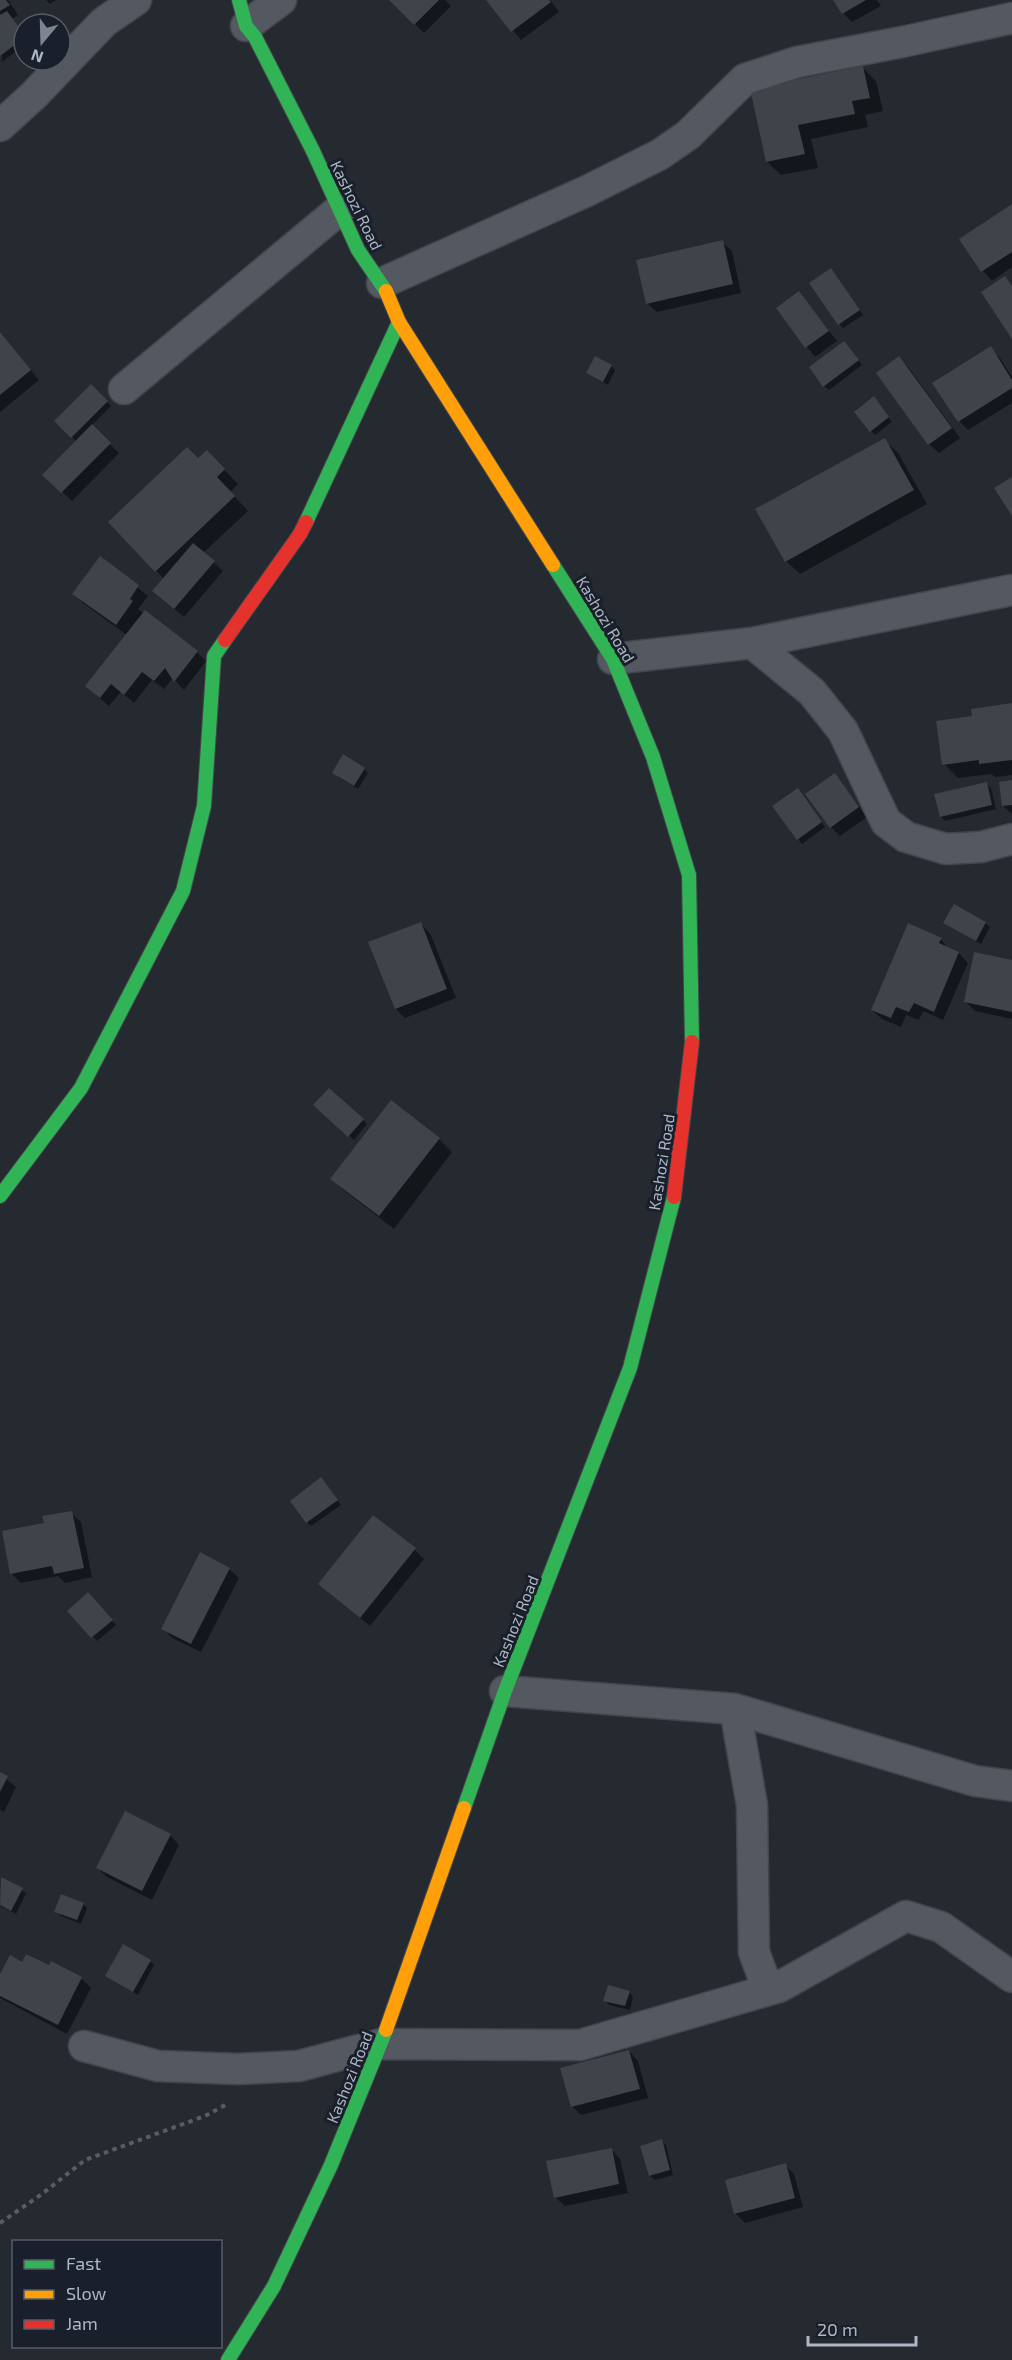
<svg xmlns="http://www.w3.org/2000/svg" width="1012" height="2360" font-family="'Exo 2',sans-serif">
<rect width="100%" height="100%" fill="#252a31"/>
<path fill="#0007" d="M0,0H8L18,15L12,19L24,35V45L2,62Z
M46,0H56L50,4Z
M391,0H445L451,6L424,33Z
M488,0H550L559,12L521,40Z
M835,0H877L881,6L852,22L843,13Z
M863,68L876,81L883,111L865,115L868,127L811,139L818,168L781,175L767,162L752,90Z
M1012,205V267L992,281L983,271L961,239Z
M722,242L732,251L741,293L657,312L647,303Z
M835,274L863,315L843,328L839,324Z
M799,293L837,341L815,357L778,309Z
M0,333L39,380L0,412Z
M848,347L862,365L829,390L824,386Z
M990,348L1000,358L1012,377V403L968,430L959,421Z
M899,358L908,367L960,438L939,453L929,444Z
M611,366L615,370L608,385L587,373Z
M91,386L111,406L91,426L119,453L72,501L45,475L77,442L56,421Z
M878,403L892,422L875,435L871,431Z
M884,440L898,453L927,504L800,574L786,561Z
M207,452L238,484L230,492L248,511L203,553L223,571L184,617L163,600L164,579L110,522L198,460Z
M100,558L148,596L138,609L144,614L197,652L206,661L184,690L173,678L164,689L152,680L134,703L121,692L109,706L96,695L127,635L83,603L74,594Z
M1012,705V775L995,777L991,774L958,778L944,764L974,718Z
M364,769L368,773L358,789L338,777Z
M835,775L867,817L840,836L831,827Z
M1012,782V814L1003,806Z
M986,784L991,788L996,809L945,821L941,817Z
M798,790L825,827L802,844L798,839Z
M420,923L430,933L456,998L405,1018L396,1009Z
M945,923H985L990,927L981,944Z
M941,939L949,950L959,953L968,963L943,1020L923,1011L919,1020L906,1015L901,1027L882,1019L872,1010Z
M1012,962V1019L975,1011L966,1002Z
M315,1105L363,1120L367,1124L354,1140Z
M439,1139L452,1152L394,1229L346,1192L332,1179Z
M325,1484L341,1505L311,1526L307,1522Z
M71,1513L81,1522L92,1577L65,1583L58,1576L21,1583L12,1574L4,1532L46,1524Z
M415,1550L424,1559L370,1626L329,1593Z
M200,1554L229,1569L239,1578L201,1652L172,1638L163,1628Z
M92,1598L116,1625L97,1641L69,1611Z
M0,1774L16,1787L4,1812L0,1810Z
M170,1835L179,1845L152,1900L107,1877L97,1868Z
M2,1879L26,1893L16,1914L0,1906Z
M83,1904L87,1908L81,1924L61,1916L56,1912Z
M150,1961L154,1965L138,1995L107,1976Z
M52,1963L82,1979L91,1988L67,2034L0,1998V1977L23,1964L50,1967Z
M629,1992L633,1997L630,2010L609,2005L605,2000Z
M629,2051L638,2061L648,2098L581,2115L572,2106Z
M661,2141L666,2145L673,2175L655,2180L650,2176Z
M611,2149L620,2159L628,2193L565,2206L555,2197Z
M785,2165L794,2174L803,2207L745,2223L736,2214L727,2181Z"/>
<path fill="#3f434a" d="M0,0H6L10,5L0,11Z
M389,0H439L414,25Z
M486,0H549L551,2L511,32Z
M833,0H866L842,14Z
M7,11L24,34V38L0,56V15Z
M863,66L870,98L852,101L855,114L798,125L805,154L766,162L750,89Z
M1012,204V252L981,272L959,239Z
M723,240L733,284L646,304L636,260Z
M831,268L860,310L838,325L809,283Z
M1005,276L1012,286V339L981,292Z
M799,291L829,331L805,348L776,308Z
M0,332L31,370L0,395Z
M844,341L859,360L823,387L809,367Z
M991,346L1012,380V388L958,422L932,383Z
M595,356L612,365L603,382L586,373Z
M899,356L952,428L928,445L876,373Z
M91,384L108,401L71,438L54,421Z
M874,396L889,417L870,432L854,412Z
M92,424L111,443L61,493L42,475Z
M885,438L914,490L785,562L755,509Z
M187,447L198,458L207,450L225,469L217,477L235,496L155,572L108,522Z
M1012,477V516L994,488Z
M193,543L215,561L174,609L152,591Z
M100,556L139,585L130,599L133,601L116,625L72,594Z
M145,610L198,651L174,682L165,668L154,681L142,672L124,695L111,684L100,698L85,686Z
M1012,703V760L979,764V760L942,765L936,721L972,716L971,709Z
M343,754L365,768L354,786L332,773Z
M835,773L859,807L830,828L805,794Z
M1012,780V805L1002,806L999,782Z
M987,782L992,805L940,817L934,794Z
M798,788L822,822L797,840L772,806Z
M954,904L986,922L976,941L943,923Z
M421,922L447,989L395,1009L368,942Z
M908,923L942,938L939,943L959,952L934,1012L914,1003L909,1012L896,1007L891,1018L871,1010Z
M974,952L1012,960V1012L964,1002Z
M329,1088L364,1119L348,1137L313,1105Z
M391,1100L440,1138L379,1216L330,1179Z
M321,1477L338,1500L306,1523L290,1501Z
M72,1511L84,1568L54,1574L52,1566L10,1574L2,1531L44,1523L42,1516Z
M373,1515L416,1548L360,1618L318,1584Z
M200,1552L230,1568L191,1644L161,1629Z
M88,1592L113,1620L91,1638L67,1611Z
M0,1772L8,1776L0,1792Z
M125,1811L171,1834L142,1891L96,1868Z
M1,1877L23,1888L11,1911L0,1905Z
M61,1894L84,1903L77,1920L54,1912Z
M123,1944L151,1960L133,1992L105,1976Z
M26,1954L49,1965L51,1961L82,1977L58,2025L0,1996V1974L10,1955L22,1962Z
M608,1985L630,1991L625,2006L603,2001Z
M629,2050L640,2089L571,2107L560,2068Z
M662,2139L670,2170L649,2176L640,2146Z
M612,2148L619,2184L554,2198L546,2161Z
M786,2163L795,2198L734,2214L725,2180Z"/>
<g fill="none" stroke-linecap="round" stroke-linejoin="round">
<g stroke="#42464c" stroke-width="33">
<path id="street" d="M246,26L281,0
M0,126L34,95L104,22L136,0
M382,283L587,191L659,155L688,135L745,79L797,62L902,42L1012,18
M124,389L339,210
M752,643L812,692L843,731L886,822L906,837L946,849L981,847L1012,839
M613,659L752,643L1012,590
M505,1691L735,1709L975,1781L1012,1786
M735,1709L752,1805L754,1952L764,1979L771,1984L779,1987L906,1916L941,1927L1012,1977
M84,2046L158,2066L238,2069L299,2066L381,2044L580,2045L779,1987"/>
</g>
<g stroke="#42464c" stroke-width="16">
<path id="fast" d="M239,0L246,26L255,37L313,151L358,250L386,291
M306,522L399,322
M553,565L613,659L653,757L689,875L692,1042
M0,1196L81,1088L183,891L204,806L214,656L225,640
M464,1808L505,1691L630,1368L674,1197
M228,2360L274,2286L331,2165L386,2030"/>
</g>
<g stroke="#42464c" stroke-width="16">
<path id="slow" d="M386,291L399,322L553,565
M386,2030L464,1808"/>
</g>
<g stroke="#42464c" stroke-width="16">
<path id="jam" d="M225,640L300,534L306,522
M674,1197L692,1042"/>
</g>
<path stroke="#585d63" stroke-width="4" stroke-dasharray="4.5 4.5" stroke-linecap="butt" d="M0,2223L42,2194L85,2160L205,2116L229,2103"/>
<use href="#street" stroke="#545860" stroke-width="30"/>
<use href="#fast" stroke="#30b455" stroke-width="14"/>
<use href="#slow" stroke="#ff9f0a" stroke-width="14"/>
<use href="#jam" stroke="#e5322d" stroke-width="14"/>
</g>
<g text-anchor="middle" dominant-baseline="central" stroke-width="6" stroke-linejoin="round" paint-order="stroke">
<g font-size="16" fill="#adb6c4" stroke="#19202b">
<text transform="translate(357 205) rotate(64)">Kashozi Road</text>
<text transform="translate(606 619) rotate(59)">Kashozi Road</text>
<text transform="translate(661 1162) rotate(-81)">Kashozi Road</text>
<text transform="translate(515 1621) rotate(-68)">Kashozi Road</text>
<text transform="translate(349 2077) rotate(-68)">Kashozi Road</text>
</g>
</g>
<rect x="12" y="2240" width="210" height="108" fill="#19202b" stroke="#545c68" stroke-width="1.5"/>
<rect x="24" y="2260" width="30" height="9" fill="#30b455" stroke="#545c68" stroke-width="1.5"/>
<text x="66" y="2270" font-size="18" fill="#adb6c4">Fast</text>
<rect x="24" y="2290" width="30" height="9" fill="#ff9f0a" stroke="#545c68" stroke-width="1.5"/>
<text x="66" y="2300" font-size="18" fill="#adb6c4">Slow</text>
<rect x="24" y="2320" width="30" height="9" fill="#e5322d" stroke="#545c68" stroke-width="1.5"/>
<text x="66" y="2330" font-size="18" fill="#adb6c4">Jam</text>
<g transform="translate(42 42) rotate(199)"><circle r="28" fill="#19202b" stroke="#545c68" stroke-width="1.5"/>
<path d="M0-4.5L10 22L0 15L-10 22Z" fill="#7d8591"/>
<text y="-9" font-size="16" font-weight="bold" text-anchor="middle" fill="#adb6c4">N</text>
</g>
<path d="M808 2336v9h108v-9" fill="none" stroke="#adb6c4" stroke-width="3"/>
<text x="817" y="2336" font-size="18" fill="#adb6c4" stroke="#19202b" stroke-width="4.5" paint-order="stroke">20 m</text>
</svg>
